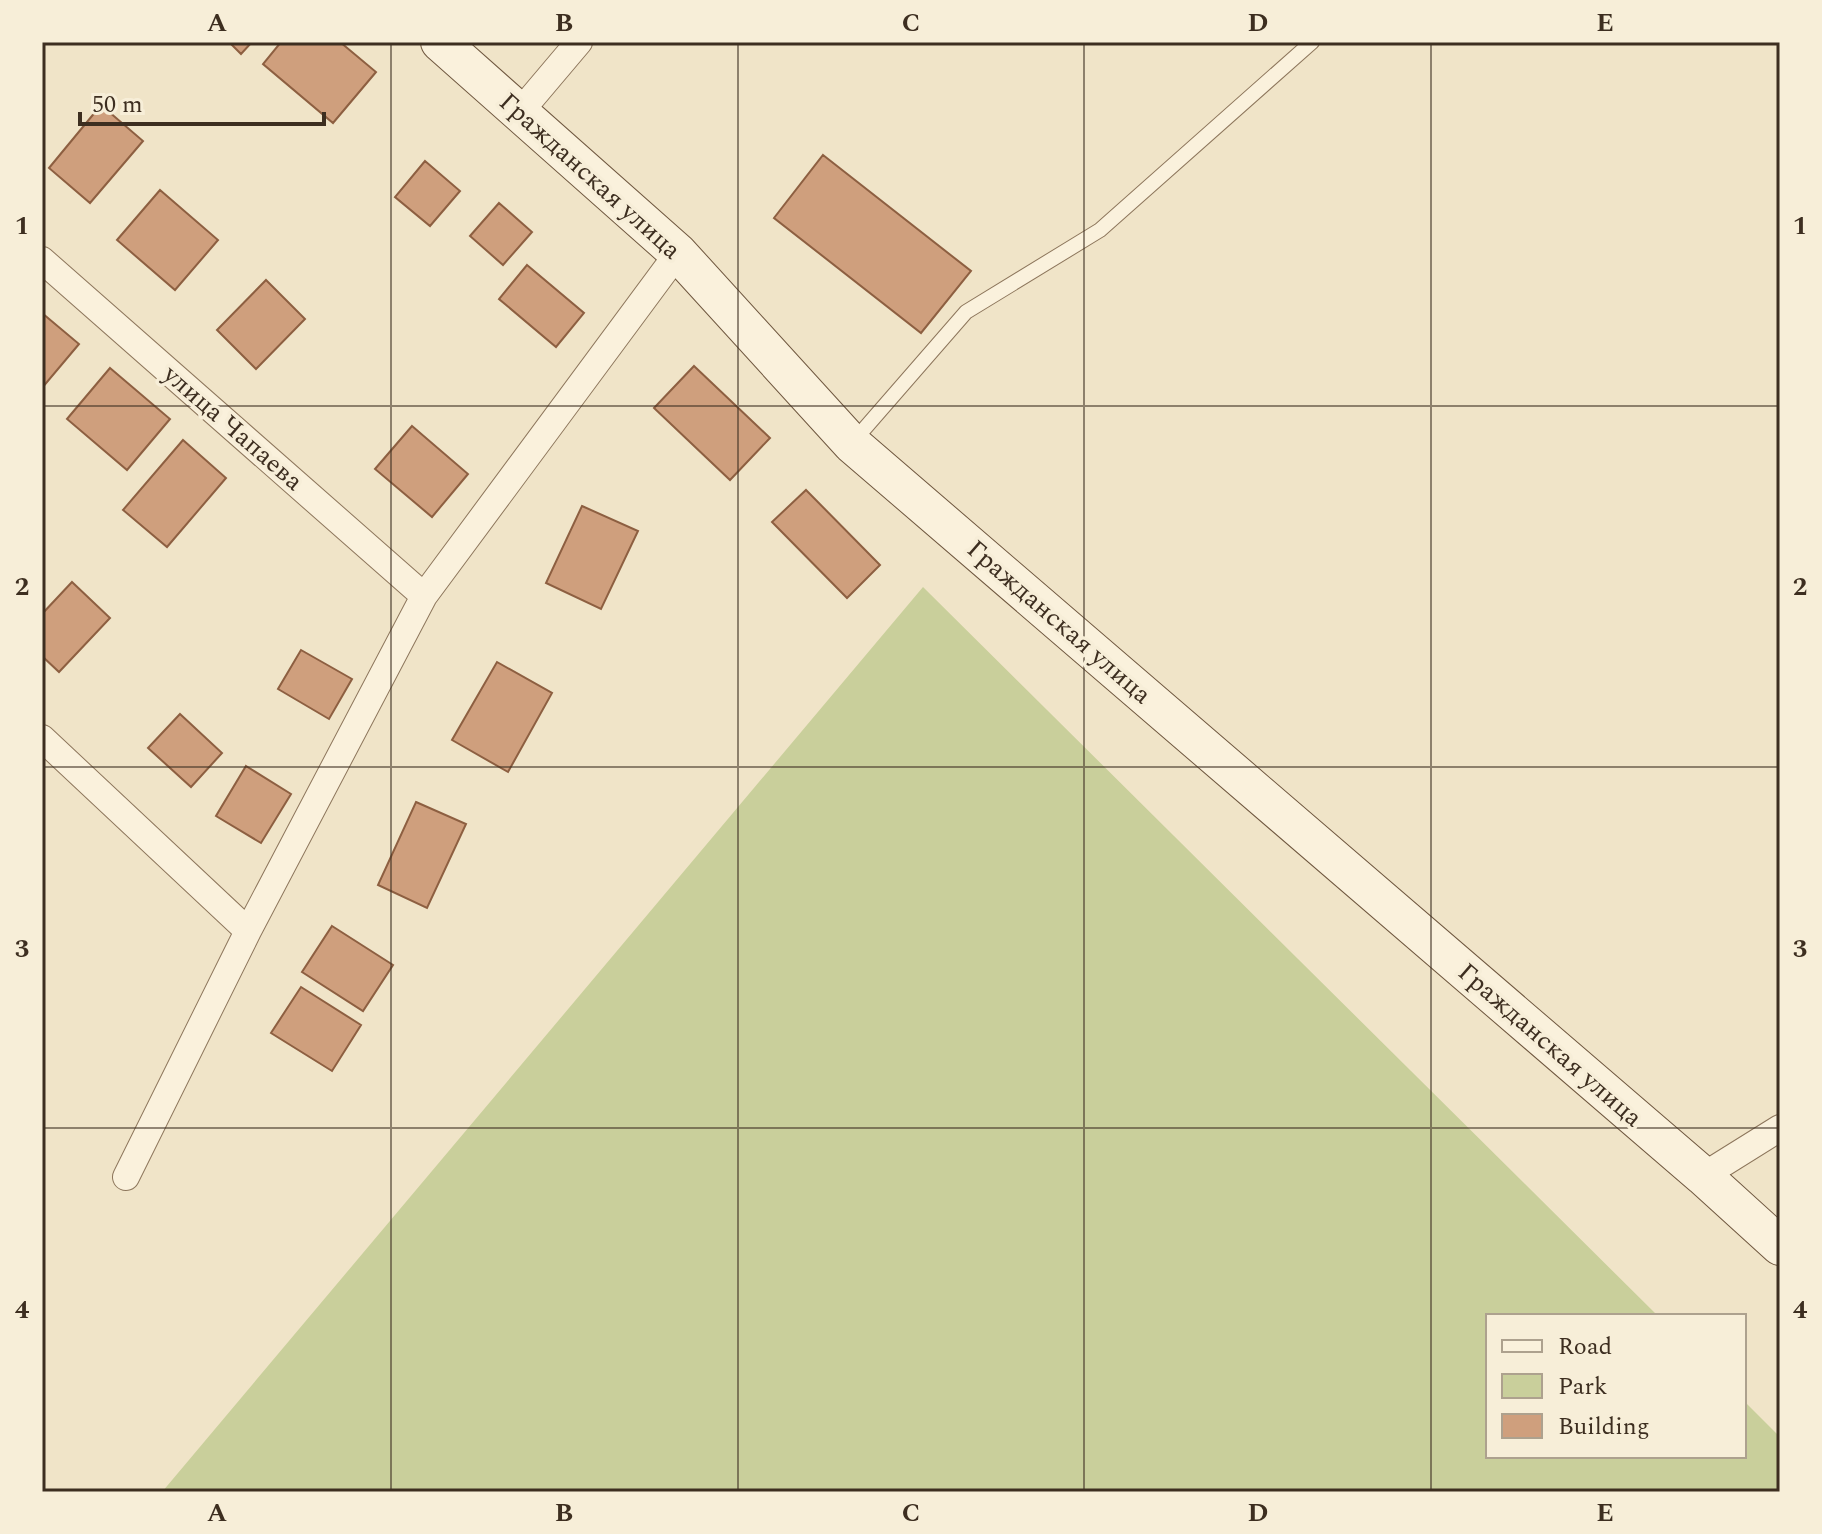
<svg xmlns="http://www.w3.org/2000/svg" width="1822" height="1534" font-family="Spectral,serif">
<rect width="100%" height="100%" fill="#f0e4c8"/>
<path fill="#c9cf9b" d="M923,587L1658,1316H1488V1456H1744V1401L1780,1437V1492H162Z"/>
<path fill="#cf9f7d" stroke="#8d5f41" stroke-width="2" d="M229,42H252L241,54Z
M281,42H340L376,72L333,123L263,64Z
M101,105L143,141L90,203L49,168Z
M823,155L971,271L921,333L774,218Z
M425,161L460,191L430,226L395,197Z
M160,190L218,240L175,290L117,240Z
M499,203L532,232L503,265L470,236Z
M527,265L584,313L556,347L499,299Z
M266,280L305,319L256,369L217,330Z
M42,313L79,344L42,388Z
M694,366L770,438L730,480L654,408Z
M110,368L170,419L127,470L67,419Z
M412,426L468,474L432,517L375,469Z
M183,440L226,478L167,547L123,510Z
M806,490L880,565L847,598L772,522Z
M582,506L638,531L601,609L546,583Z
M72,582L110,618L59,672L42,656V614Z
M301,650L352,679L329,719L278,689Z
M497,662L552,693L508,772L452,740Z
M180,714L222,753L191,787L148,748Z
M246,766L291,794L261,843L216,816Z
M416,802L466,824L427,908L378,885Z
M332,926L393,965L363,1011L302,972Z
M301,987L361,1025L332,1071L271,1033Z"/>
<g fill="none" stroke-linecap="round" stroke-linejoin="round">
<g stroke="#8d765c" stroke-width="16">
<path id="lane" d="M852,443L966,312L1100,230L1312,42"/>
</g>
<g stroke="#8d765c" stroke-width="28">
<path id="street" d="M519,113L579,42
M42,260L424,596
M42,738L248,931
M1703,1176L1780,1128
M126,1177L248,931L424,596L678,253"/>
</g>
<g stroke="#6f573f" stroke-width="40">
<path id="secondary" d="M440,42L678,253L852,444L1703,1176L1780,1246"/>
</g>
<use href="#lane" stroke="#faf1dc" stroke-width="14"/>
<use href="#street" stroke="#faf1dc" stroke-width="26"/>
<use href="#secondary" stroke="#faf1dc" stroke-width="38"/>
</g>
<path fill="none" stroke="#3d2e20" stroke-width="2" stroke-opacity="0.55" d="M391,42V1492M738,42V1492M1084,42V1492M1431,42V1492M42,406H1780M42,767H1780M42,1128H1780"/>
<g text-anchor="middle" dominant-baseline="central" stroke-width="7" stroke-linejoin="round" paint-order="stroke">
<g font-size="26" fill="#3d2e20" stroke="#f7eed8">
<text transform="translate(590 176) rotate(42)">Гражданская улица</text>
<text transform="translate(233 428) rotate(41)">улица Чапаева</text>
<text transform="translate(1059 622) rotate(41)">Гражданская улица</text>
<text transform="translate(1550 1045) rotate(41)">Гражданская улица</text>
</g>
</g>
<rect width="1822" height="1534" fill="none" stroke="#f7eed8" stroke-width="88"/>
<rect x="1486" y="1314" width="260" height="144" fill="#f7eed8" stroke="#ada18e" stroke-width="2"/>
<rect x="1502" y="1340" width="40" height="12" fill="#faf1dc" stroke="#ada18e" stroke-width="2"/>
<text x="1558" y="1354" font-size="24" fill="#3d2e20">Road</text>
<rect x="1502" y="1374" width="40" height="24" fill="#c9cf9b" stroke="#ada18e" stroke-width="2"/>
<text x="1558" y="1394" font-size="24" fill="#3d2e20">Park</text>
<rect x="1502" y="1414" width="40" height="24" fill="#cf9f7d" stroke="#ada18e" stroke-width="2"/>
<text x="1558" y="1434" font-size="24" fill="#3d2e20">Building</text>
<path d="M80 112v12h244v-12" fill="none" stroke="#3d2e20" stroke-width="4"/>
<text x="92" y="112" font-size="24" fill="#3d2e20" stroke="#f7eed8" stroke-width="6" paint-order="stroke">50 m</text>
<rect x="44" y="44" width="1734" height="1446" fill="none" stroke="#3d2e20" stroke-width="3"/>
<g font-size="26" text-anchor="middle" font-weight="bold" fill="#3d2e20">
<text x="217" y="31">A</text>
<text x="564" y="31">B</text>
<text x="911" y="31">C</text>
<text x="1258" y="31">D</text>
<text x="1605" y="31">E</text>
<text x="22" y="234">1</text>
<text x="1800" y="234">1</text>
<text x="22" y="595">2</text>
<text x="1800" y="595">2</text>
<text x="22" y="957">3</text>
<text x="1800" y="957">3</text>
<text x="22" y="1318">4</text>
<text x="1800" y="1318">4</text>
<text x="217" y="1521">A</text>
<text x="564" y="1521">B</text>
<text x="911" y="1521">C</text>
<text x="1258" y="1521">D</text>
<text x="1605" y="1521">E</text>
</g>
</svg>
